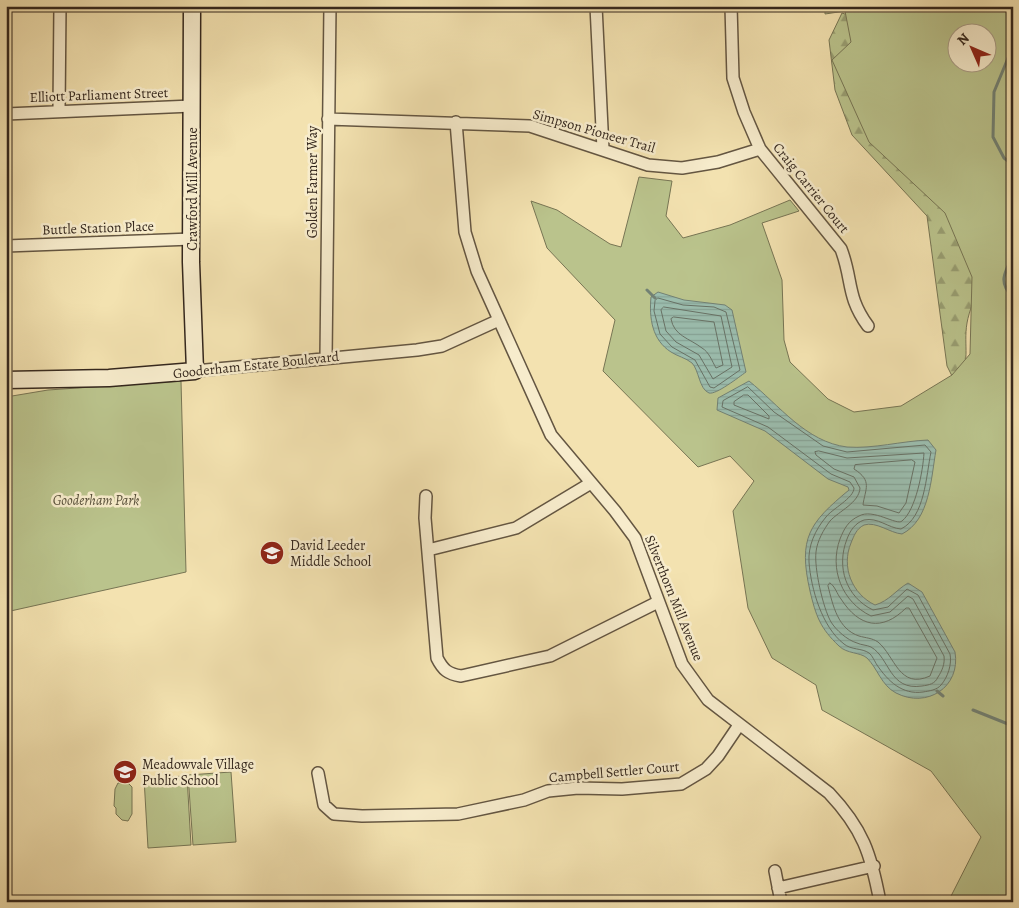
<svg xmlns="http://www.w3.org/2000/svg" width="1019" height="908" font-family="Alegreya,serif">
<defs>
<pattern id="forest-firs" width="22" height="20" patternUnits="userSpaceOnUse" patternTransform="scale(1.25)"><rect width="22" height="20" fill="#bac38c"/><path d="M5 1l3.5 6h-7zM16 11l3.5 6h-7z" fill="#989e72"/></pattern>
<pattern id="water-rules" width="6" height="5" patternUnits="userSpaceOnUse" patternTransform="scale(1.25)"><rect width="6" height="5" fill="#9bbdae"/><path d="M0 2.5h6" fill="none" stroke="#86a295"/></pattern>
</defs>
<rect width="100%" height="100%" fill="#f3e2b0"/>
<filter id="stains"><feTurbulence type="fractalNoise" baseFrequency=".004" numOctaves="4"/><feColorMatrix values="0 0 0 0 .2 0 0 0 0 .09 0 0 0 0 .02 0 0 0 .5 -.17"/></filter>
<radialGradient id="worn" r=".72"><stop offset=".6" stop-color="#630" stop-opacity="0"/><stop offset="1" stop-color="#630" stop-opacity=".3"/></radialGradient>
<path fill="url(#forest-firs)" stroke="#777554" d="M842,13L879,26L979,286C975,298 969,311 967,323C963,346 972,363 956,384L947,366L927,216L852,135L835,90L829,40Z"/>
<path fill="#bac38c" stroke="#777554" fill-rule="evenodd" d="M825,6H1013V902H948L981,837L931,771L822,710L816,685L772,658L748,608L733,511L754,481L730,456L698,467L603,371L615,320L547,248L531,201L557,210L610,244L621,247L639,177L672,181L666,216L683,238L730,225L790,200L799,211L762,223L782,280L784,340L790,362L828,399L854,412L901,406L952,375L970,354L972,277L945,213L869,142L832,60L851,42L845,11L825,14ZM956,32H986V62H956Z
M181,381L186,572L6,612V397L48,390Z
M231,772L236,842L193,845L188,775Z
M187,776L191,845L148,848L144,778Z
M127,782L132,787V814L128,821L122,820L116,814V808L114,806L115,789L118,783Z"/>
<path fill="url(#water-rules)" stroke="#728174" d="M658,292L684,300L725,305L732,310L746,372C739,377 716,395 709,393C699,389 699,370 692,363C686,358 677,356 671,352C652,340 649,318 651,297Z
M749,381C779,405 806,442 847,447C873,449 902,441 928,440L936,450C931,478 930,520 902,534C890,533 876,521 864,525C856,529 854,536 851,543C841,567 852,594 875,605C889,601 896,590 908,583L922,592L955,652C961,687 927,709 896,693C881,685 878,669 867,658C860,652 847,654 839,646C820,628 816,616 810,591C798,538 809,523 849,490L848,487L828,479L765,431L717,410L718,398Z"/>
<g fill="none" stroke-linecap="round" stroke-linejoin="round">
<path stroke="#687266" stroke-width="1" d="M658,298L683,305L714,307L726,312L740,370L714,388L710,387L695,360L672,347L660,334L654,311L655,301Z
M664,307L721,316L732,367L713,379L699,355L676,342L666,331L661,310Z
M674,317L714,322L723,365L716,368C712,361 709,352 702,348C689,338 674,336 671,319Z
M748,387L774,412L823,446L847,452L925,445L931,452C926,476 925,517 901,529C888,528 878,517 864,520C855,523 850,531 847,539C836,567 846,597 873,610L888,607L907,589L918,595L950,654C952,664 948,677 941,685C937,690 929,691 923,692C902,695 888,681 877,665C875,662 872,655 869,653C862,648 851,650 844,644C822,627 811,589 809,562C808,546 815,530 826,517C832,509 854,498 854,488L850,482L831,474L768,427L722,407L723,401Z
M744,395H748L769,416V419L734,405V402Z
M819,451L847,458L924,453C923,470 916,510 902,521C897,526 873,508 859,516C848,521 844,529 840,539C829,569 842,602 871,616L890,612L908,596L913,599L944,656C945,664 942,671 938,677C935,684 929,685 922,686C889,691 890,658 871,647C867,645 861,645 857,643C847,640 836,630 831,622C823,608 814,568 816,552C817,541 824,529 830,521C839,511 859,503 860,488L854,477L834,469L816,455L815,452Z
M912,460L915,462L906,503L899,513L877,506L863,505C865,489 873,481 854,469L855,465Z
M830,583C835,586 837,594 841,599C859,627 882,632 906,608H909L937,658L930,676C899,690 895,656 878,642C872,638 866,638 859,636C838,629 833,606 828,586Z"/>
<path stroke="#728174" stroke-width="3" d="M1013,46L994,92L993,137L1004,158L1013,165
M1013,256C1004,273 998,283 1013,297
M647,290L655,298
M937,691L943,696
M973,710L1013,726"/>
<g stroke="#645642" stroke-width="14">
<path id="street" d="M596,6L603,149
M731,6L733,78L744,112L760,149L841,249C853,280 846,296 868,326
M59,111L60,6
M6,114L192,106
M328,119L530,126L648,165L682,168L718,162L760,149
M456,122L465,232L477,271L551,435L615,511L635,538L682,664L708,700L829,793C863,829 871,854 880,902
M6,246L192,239
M326,358L330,6
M195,371L417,350L442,346L499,320
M426,496L425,518L437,658C443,670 448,674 461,676L550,656L658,602
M428,550L516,528L591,483
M318,773L324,805L334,814L362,816L458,814L524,800L548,791L578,788L622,789L681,784L706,769L718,756L739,725
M775,871L781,902
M778,888L874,866"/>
</g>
<g stroke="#34271d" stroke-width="19">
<path id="secondary" d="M6,380L109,378L195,371L191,262L192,6"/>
</g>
<use href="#street" stroke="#f7eccc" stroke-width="11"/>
<use href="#secondary" stroke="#f7eccc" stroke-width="16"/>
</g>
<defs>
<g id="school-disc" transform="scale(1.25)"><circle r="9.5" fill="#8f2418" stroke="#f7eccc"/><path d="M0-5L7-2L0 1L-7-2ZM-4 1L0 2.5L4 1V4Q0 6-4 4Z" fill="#fff"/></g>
</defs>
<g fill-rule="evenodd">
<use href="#school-disc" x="272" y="553"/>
<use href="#school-disc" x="125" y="772"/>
</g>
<g text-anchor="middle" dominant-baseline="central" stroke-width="5" stroke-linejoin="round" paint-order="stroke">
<g font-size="14" fill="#34271d" stroke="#f7eccc">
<text transform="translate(99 95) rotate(-2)">Elliott Parliament Street</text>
<text transform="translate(594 131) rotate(16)">Simpson Pioneer Trail</text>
<text transform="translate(312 182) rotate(-90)">Golden Farmer Way</text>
<text transform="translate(811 188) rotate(51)">Craig Carrier Court</text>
<text transform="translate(192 189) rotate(-90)">Crawford Mill Avenue</text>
<text transform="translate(98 228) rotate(-2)">Buttle Station Place</text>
<text transform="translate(256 365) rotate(-6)">Gooderham Estate Boulevard</text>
<text transform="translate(674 598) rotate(68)">Silverthorn Mill Avenue</text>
<text transform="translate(614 772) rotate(-5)">Campbell Settler Court</text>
</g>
<g font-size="14" font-style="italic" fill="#564e39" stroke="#f7eccc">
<text x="96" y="500">Gooderham Park</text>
</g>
<g font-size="14" fill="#34271d" stroke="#f7eccc" text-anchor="start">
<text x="290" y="545">David Leeder<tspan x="290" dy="16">Middle School</tspan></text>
<text x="142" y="764">Meadowvale Village<tspan x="142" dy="16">Public School</tspan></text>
</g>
</g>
<rect width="1019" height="908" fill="none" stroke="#f3e2b0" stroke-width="25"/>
<rect x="8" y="8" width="1004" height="893" fill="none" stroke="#34271d" stroke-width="2.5"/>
<rect x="12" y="12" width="994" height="883" fill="none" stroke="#34271d"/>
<g transform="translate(972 48) rotate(315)"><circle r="24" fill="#f7eccc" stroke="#a99d86"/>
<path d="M0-4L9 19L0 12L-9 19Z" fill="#8f2418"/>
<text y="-8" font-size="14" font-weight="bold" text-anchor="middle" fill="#34271d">N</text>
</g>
<rect width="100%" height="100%" filter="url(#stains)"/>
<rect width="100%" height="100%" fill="url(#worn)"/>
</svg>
